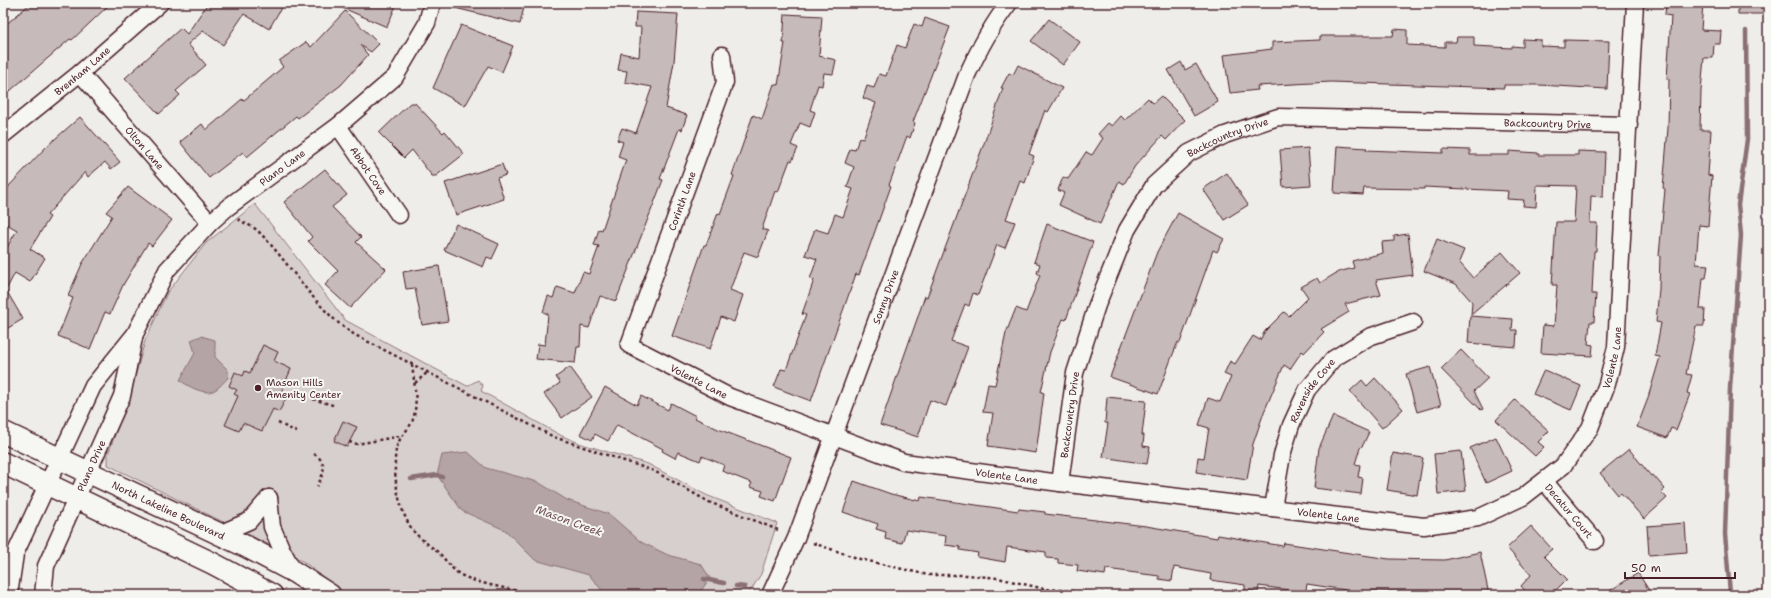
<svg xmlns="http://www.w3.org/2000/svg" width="1771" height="598" font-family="'Shantell Sans',sans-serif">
<rect width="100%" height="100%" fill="#efedea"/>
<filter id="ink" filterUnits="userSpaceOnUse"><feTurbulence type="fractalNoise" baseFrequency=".025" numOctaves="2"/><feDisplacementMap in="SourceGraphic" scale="8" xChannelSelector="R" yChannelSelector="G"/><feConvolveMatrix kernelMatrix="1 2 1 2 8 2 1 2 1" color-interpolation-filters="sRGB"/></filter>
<g filter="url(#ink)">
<path fill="#d7cfce" stroke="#90777c" d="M255,204L345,320L467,386L478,380L483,386L481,391L562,436L582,444L648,464L706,495L777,523L761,574L748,595H346L304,562L108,465V454L131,391L145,341L167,293L206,243Z"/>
<path fill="#b4a4a5" stroke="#8a6f74" d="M201,336L215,340V357L228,370V378C224,382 218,389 213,391C204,395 187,386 180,380L195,353L191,340Z
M468,452L486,468L538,482L567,500L609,514L641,542L668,555L701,564L710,578L698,595H606L589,575L535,560L505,530L462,511L437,475L442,455Z"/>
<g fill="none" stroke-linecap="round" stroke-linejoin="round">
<path stroke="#8a6f74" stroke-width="4.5" d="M411,479L437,475L442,477
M704,579L724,583
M736,586L745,587
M1730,593L1725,534L1730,388L1741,235L1738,205L1747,139L1746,31"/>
</g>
<path fill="#c6babb" stroke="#4a1f2b" d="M31,3H111L72,40L70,39L3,97V27Z
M208,3H284L269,29L244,14L223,45L203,31L188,44L206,65L176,91L180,95L159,114L125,78L181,28L187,34Z
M331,3H397L387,27Z
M451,3H525L520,24L451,7Z
M1666,3H1703L1701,30L1721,31L1720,44H1714L1713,58H1704L1701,91L1700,130H1711L1708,175L1712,176L1708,226L1699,225L1696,264L1708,265L1706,278H1703L1700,309H1705L1704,326H1696L1686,374L1692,375L1687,393L1690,394L1676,430L1671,428L1667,438L1637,427L1647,401L1660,357L1655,356L1661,323L1656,322L1659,289L1660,256H1659L1665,189L1663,188L1668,128L1669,79H1667L1671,16L1665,15Z
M1738,3H1767V14H1738Z
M345,11L379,44L371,52L360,45L368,55L341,85L298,118L296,116L247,157L243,152L209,178L180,142L202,124L206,130L242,99L243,101L283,67L279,61L306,42L311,47Z
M636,12L678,14L674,62L666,108L687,115L682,130L679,129L660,179L663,180L616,301L600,296L589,328L581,326L580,347H577L575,363L536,359L538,344L545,345L548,314L543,312L548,296L553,298L557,287L575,293L583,272L589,274L599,246L594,245L599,229L602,230L626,160L618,157L623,142L617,140L622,128L636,133L652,87L625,82L627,71L618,70L621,53L639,57L641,27H635Z
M785,14L822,16L819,56L836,60L833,74L824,73L822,86L818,85L810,110L815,112L810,127L800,123L791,145L798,148L792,161L790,160L778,192L775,191L762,229L768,231L758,257L744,252L730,290L743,295L734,322L721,317L710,349L672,336L704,245H706L718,213L720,214L734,176L732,175L753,115L762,119L774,84L778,85L785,43H783Z
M925,18L950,27L913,122L915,123L910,138L907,136L889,185L891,186L869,248L859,275L856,274L811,401L774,387L781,369L786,370L806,315L802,314L814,280L810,279L817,259L805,255L815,229L828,233L835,214L843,217L853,189L847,187L854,167L845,163L850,149L855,150L859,138L863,139L876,103L863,98L867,86L874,88L879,74L886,76L897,45L905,48L914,24L922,27Z
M1049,19L1080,42L1063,65L1031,41Z
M461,25L513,46L502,72L488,66L465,106L433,88Z
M1394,29L1407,30V45L1445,47V42H1456L1457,37H1474V46L1512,48V46L1523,47V39L1541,40V46L1564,47V40L1609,41L1607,89L1539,85H1504V88L1331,82L1257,86L1258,90L1230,93L1224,55L1272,49V42L1320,40V36H1393Z
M1181,62L1185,70L1196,64L1218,102L1194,116L1168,70Z
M1018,65L1062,88L1048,112L1045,110L1029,154L1034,156L1025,183L1020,181L1006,219L1015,222L1005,248L997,245L978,295L973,293L969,306L965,304L951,341L968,347L946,406L930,400L918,437L880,425L916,322L925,296L927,297L986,138L1003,88H1001L1009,73L1013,75Z
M1161,96L1185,120L1166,140L1162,136L1135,166L1124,184L1119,181L1100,224L1059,205L1064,193L1058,190L1063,177L1068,179L1086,152L1092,155L1103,138L1098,134L1108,123L1112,126L1121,116L1125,120L1148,98L1153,103Z
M410,103H415L443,133L445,131L464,154L436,176H432L412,150L404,158L379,133Z
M80,117L120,162L111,169L105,162L88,177L85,172L47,215L50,217L30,249L45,258L30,282L15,273L6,290L23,319L3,331V254L17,230L3,222V197L9,186L47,146Z
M1337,146L1367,148L1366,150L1443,153V149L1470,150V155H1509V151L1538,153V155H1578V151L1605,152L1603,197L1591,196L1590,223H1597L1596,251H1594L1592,294H1596L1594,322H1590L1588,344L1593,345L1592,356L1541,353L1543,325L1554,326L1557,285H1552L1556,222H1574L1576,186L1537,185L1536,207L1523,206L1524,200L1507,199L1508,191L1424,187V189L1364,188L1363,195L1334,193Z
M1308,148L1311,185L1283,187L1280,150Z
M502,164L506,175L497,178L504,199L456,215L445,183Z
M325,169L347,195L332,207L361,237L356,242L386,269L350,308L325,285L338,271L308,241L312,237L284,202Z
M1227,173L1248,205L1224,220L1203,189Z
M128,187L172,220L152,246L148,243L123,285L110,314L105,312L90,349L58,336L73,298L68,296L82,264L112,216L106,212Z
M1178,213L1224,239L1217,252L1213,250L1180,343L1178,342L1171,359L1158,394L1110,377L1157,252Z
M456,224L499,244L492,259L487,257L483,267L444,250Z
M1047,224L1093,242L1066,320L1063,319L1050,352L1041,392L1044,393L1036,453L988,446L993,413L983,412L988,384L995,385L1006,333L1016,308L1026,312L1040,275L1037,273L1040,264L1034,262Z
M1408,234L1413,275L1376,280L1381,295L1345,304L1349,312L1321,329L1324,332L1304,353L1302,351L1290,369L1284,365L1264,412L1253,444L1247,480L1196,472L1198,457L1204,458L1209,428L1199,425L1208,398L1220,402L1231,377L1224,374L1230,361L1235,364L1253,336L1260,340L1265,331L1284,312L1289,316L1308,297L1301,287L1317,278L1320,283L1338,272L1354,268L1352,261L1383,253L1382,242L1394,241V236Z
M1437,239L1464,250L1459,262L1473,278L1502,252L1520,273L1471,315L1472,302L1456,284L1424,271Z
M439,266L448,321L422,325L415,288L406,289L403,272Z
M1470,316L1513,319L1512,330H1517L1516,347L1468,343Z
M263,345L278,352L274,361L291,369L280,395L286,398L279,412L273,409L262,431L243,423L239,431L225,425L238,396L234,394L237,390L229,386L235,372L243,376L245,371L250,373Z
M1461,350L1488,378L1474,391L1483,409L1481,410L1441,369Z
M570,367L592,397L562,418L544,394L560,383L556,377Z
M1430,367L1441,405L1417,412L1406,374Z
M1544,370L1581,386L1571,410L1533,394Z
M1375,378L1403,409L1382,428L1350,391L1362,380L1367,386Z
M605,387L637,405L641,396L668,410L671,403L696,416L695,418L718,429L791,457L775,501L761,496L763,491L750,487L752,483L722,471L724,465L702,456L700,461L678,452L675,458L662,451L663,449L617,425L608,441L595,434L592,440L580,434Z
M1107,397L1146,401L1142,435H1144L1143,446L1150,447L1147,464L1103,457L1108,423H1105Z
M1515,400L1549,431L1538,442L1544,447L1535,456L1496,420Z
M1333,416L1369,432L1363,445L1360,448L1355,464L1360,465L1358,477L1363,478L1361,494L1314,488L1319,448Z
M343,421L357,427L347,447L334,441Z
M1496,437L1512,471L1486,483L1470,448Z
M1629,449L1651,476L1653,475L1665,489L1661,492L1667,498L1644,519L1621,493L1618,495L1600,473Z
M1461,451L1466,491L1438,494L1434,454Z
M1393,453L1423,458L1417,495L1387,490Z
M854,481L891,494L920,501L921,497L1018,511L1019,509L1045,512V514L1146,526L1217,538L1218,535L1283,546L1284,543L1389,559L1445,560L1480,552L1489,595L1372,591V595H1344L1345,590L1307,584L1305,595L1289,592V590L1259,586L1258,592L1245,590V585L1210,580L1211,574L1174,567L1172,581L1159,579V576L1106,569L1105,575L1077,571L1078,565L1058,563V559L1046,558V552L1007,547L1005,562L977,557L978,553L960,550V547L945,545L946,536L906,530L902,543L885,539L886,532L876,529L878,524L843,512Z
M1685,523L1687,552L1649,555L1647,526Z
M1531,526L1552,549L1544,556L1567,579L1551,595H1529L1521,586L1531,575L1507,548Z
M1638,573L1652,595H1603Z"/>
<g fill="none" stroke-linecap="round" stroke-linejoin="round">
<g stroke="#4a1f2b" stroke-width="19">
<g id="minor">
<path id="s1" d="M722,55L725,82L629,345L730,397L904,462L1060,483L1424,526L1478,518L1523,497L1563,466L1590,428L1607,384L1616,347L1635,3"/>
<path id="s2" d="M80,73L210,223"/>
<path id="s3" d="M338,126L399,215"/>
<path id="s4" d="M3,135L80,73L160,3"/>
<path id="s5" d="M1544,481L1595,541"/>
<path id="s6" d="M1060,483L1075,373L1097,305L1127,230L1154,185L1189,153L1225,135L1278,117L1629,125"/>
<path d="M269,498L272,527L281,548L294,572"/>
<path id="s7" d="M1273,508L1282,455L1291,425L1307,390L1333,359L1369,337L1413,322"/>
<path d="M219,534L249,521L269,498"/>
<path id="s8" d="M9,595L15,554L93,386L135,334L167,270L210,223L228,207L338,126L395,77L427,23L432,3"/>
<path id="s9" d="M43,595L46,566L122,396L134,338"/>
<path id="s10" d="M770,595L796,538L967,75C979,49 991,26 1009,3"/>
</g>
</g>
<g stroke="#4a1f2b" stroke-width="24">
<g id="major">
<path id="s11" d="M3,432L247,547L294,572L330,595"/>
<path d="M3,463L212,563L272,595"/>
</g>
</g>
<path stroke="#4a1f2b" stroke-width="2.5" stroke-dasharray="3 3" stroke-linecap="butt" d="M238,219C245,224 253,226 259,232C291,264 316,311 355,335L554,437L654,471L709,502L778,530
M412,365C414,382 419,405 412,422C407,432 398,438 396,450C392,474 399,516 416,534C423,541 432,547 439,553C447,561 452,571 463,576C484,586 508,587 530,595
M415,383L428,372
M313,399L336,406
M278,423L299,433
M349,442L357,444L401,436
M314,454C329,463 323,475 317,487
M813,543L860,559L928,575H967L998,578L1045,589L1124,595
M1752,595L1768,592"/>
<use href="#minor" stroke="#f6f6f2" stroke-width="16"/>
<use href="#major" stroke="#f6f6f2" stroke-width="21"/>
</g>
</g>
<circle fill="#4a1f2b" stroke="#f6f6f2" stroke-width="1.5" cx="258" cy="388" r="4"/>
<g text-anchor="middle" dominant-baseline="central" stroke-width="4" stroke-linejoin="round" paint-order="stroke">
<g font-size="10" fill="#4a1f2b" stroke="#f6f6f2">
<text stroke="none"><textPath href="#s4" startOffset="102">Brenham Lane</textPath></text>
<text stroke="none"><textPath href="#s6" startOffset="729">Backcountry Drive</textPath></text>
<text stroke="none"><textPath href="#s6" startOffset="405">Backcountry Drive</textPath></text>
<text stroke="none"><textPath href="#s2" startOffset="99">Olton Lane</textPath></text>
<text stroke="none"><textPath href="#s8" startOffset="520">Plano Lane</textPath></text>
<text stroke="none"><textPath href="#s3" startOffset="54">Abbot Cove</textPath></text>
<text transform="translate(682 201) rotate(-70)">Corinth Lane</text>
<text stroke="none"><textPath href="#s10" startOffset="320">Sonny Drive</textPath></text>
<text stroke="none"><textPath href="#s1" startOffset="1406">Volente Lane</textPath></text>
<text stroke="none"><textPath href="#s1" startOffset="386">Volente Lane</textPath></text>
<text stroke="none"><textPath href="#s7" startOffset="126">Ravenside Cove</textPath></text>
<text stroke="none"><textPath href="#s6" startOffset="69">Backcountry Drive</textPath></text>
<text stroke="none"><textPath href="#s9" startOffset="139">Plano Drive</textPath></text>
<text stroke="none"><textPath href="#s1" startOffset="710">Volente Lane</textPath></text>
<text stroke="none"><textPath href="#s11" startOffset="183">North Lakeline Boulevard</textPath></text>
<text stroke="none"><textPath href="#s5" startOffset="39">Decatur Court</textPath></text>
<text stroke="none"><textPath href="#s1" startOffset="1034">Volente Lane</textPath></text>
</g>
<g font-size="10" fill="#4a1f2b" stroke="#f6f6f2" text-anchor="start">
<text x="266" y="382">Mason Hills<tspan x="266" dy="12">Amenity Center</tspan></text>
</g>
<g font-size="11" font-style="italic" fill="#6f4e56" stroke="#f6f6f2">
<text transform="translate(569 521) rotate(20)">Mason Creek</text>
</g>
</g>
<rect width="1771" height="598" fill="none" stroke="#f6f6f2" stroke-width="16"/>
<rect x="8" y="8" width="1755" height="582" fill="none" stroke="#4a1f2b" stroke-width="1.5" filter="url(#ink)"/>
<path d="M1625 572v6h110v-6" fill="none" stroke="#4a1f2b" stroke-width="2"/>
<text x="1631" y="572" font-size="12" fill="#4a1f2b" stroke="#f6f6f2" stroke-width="3" paint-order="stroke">50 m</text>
</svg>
